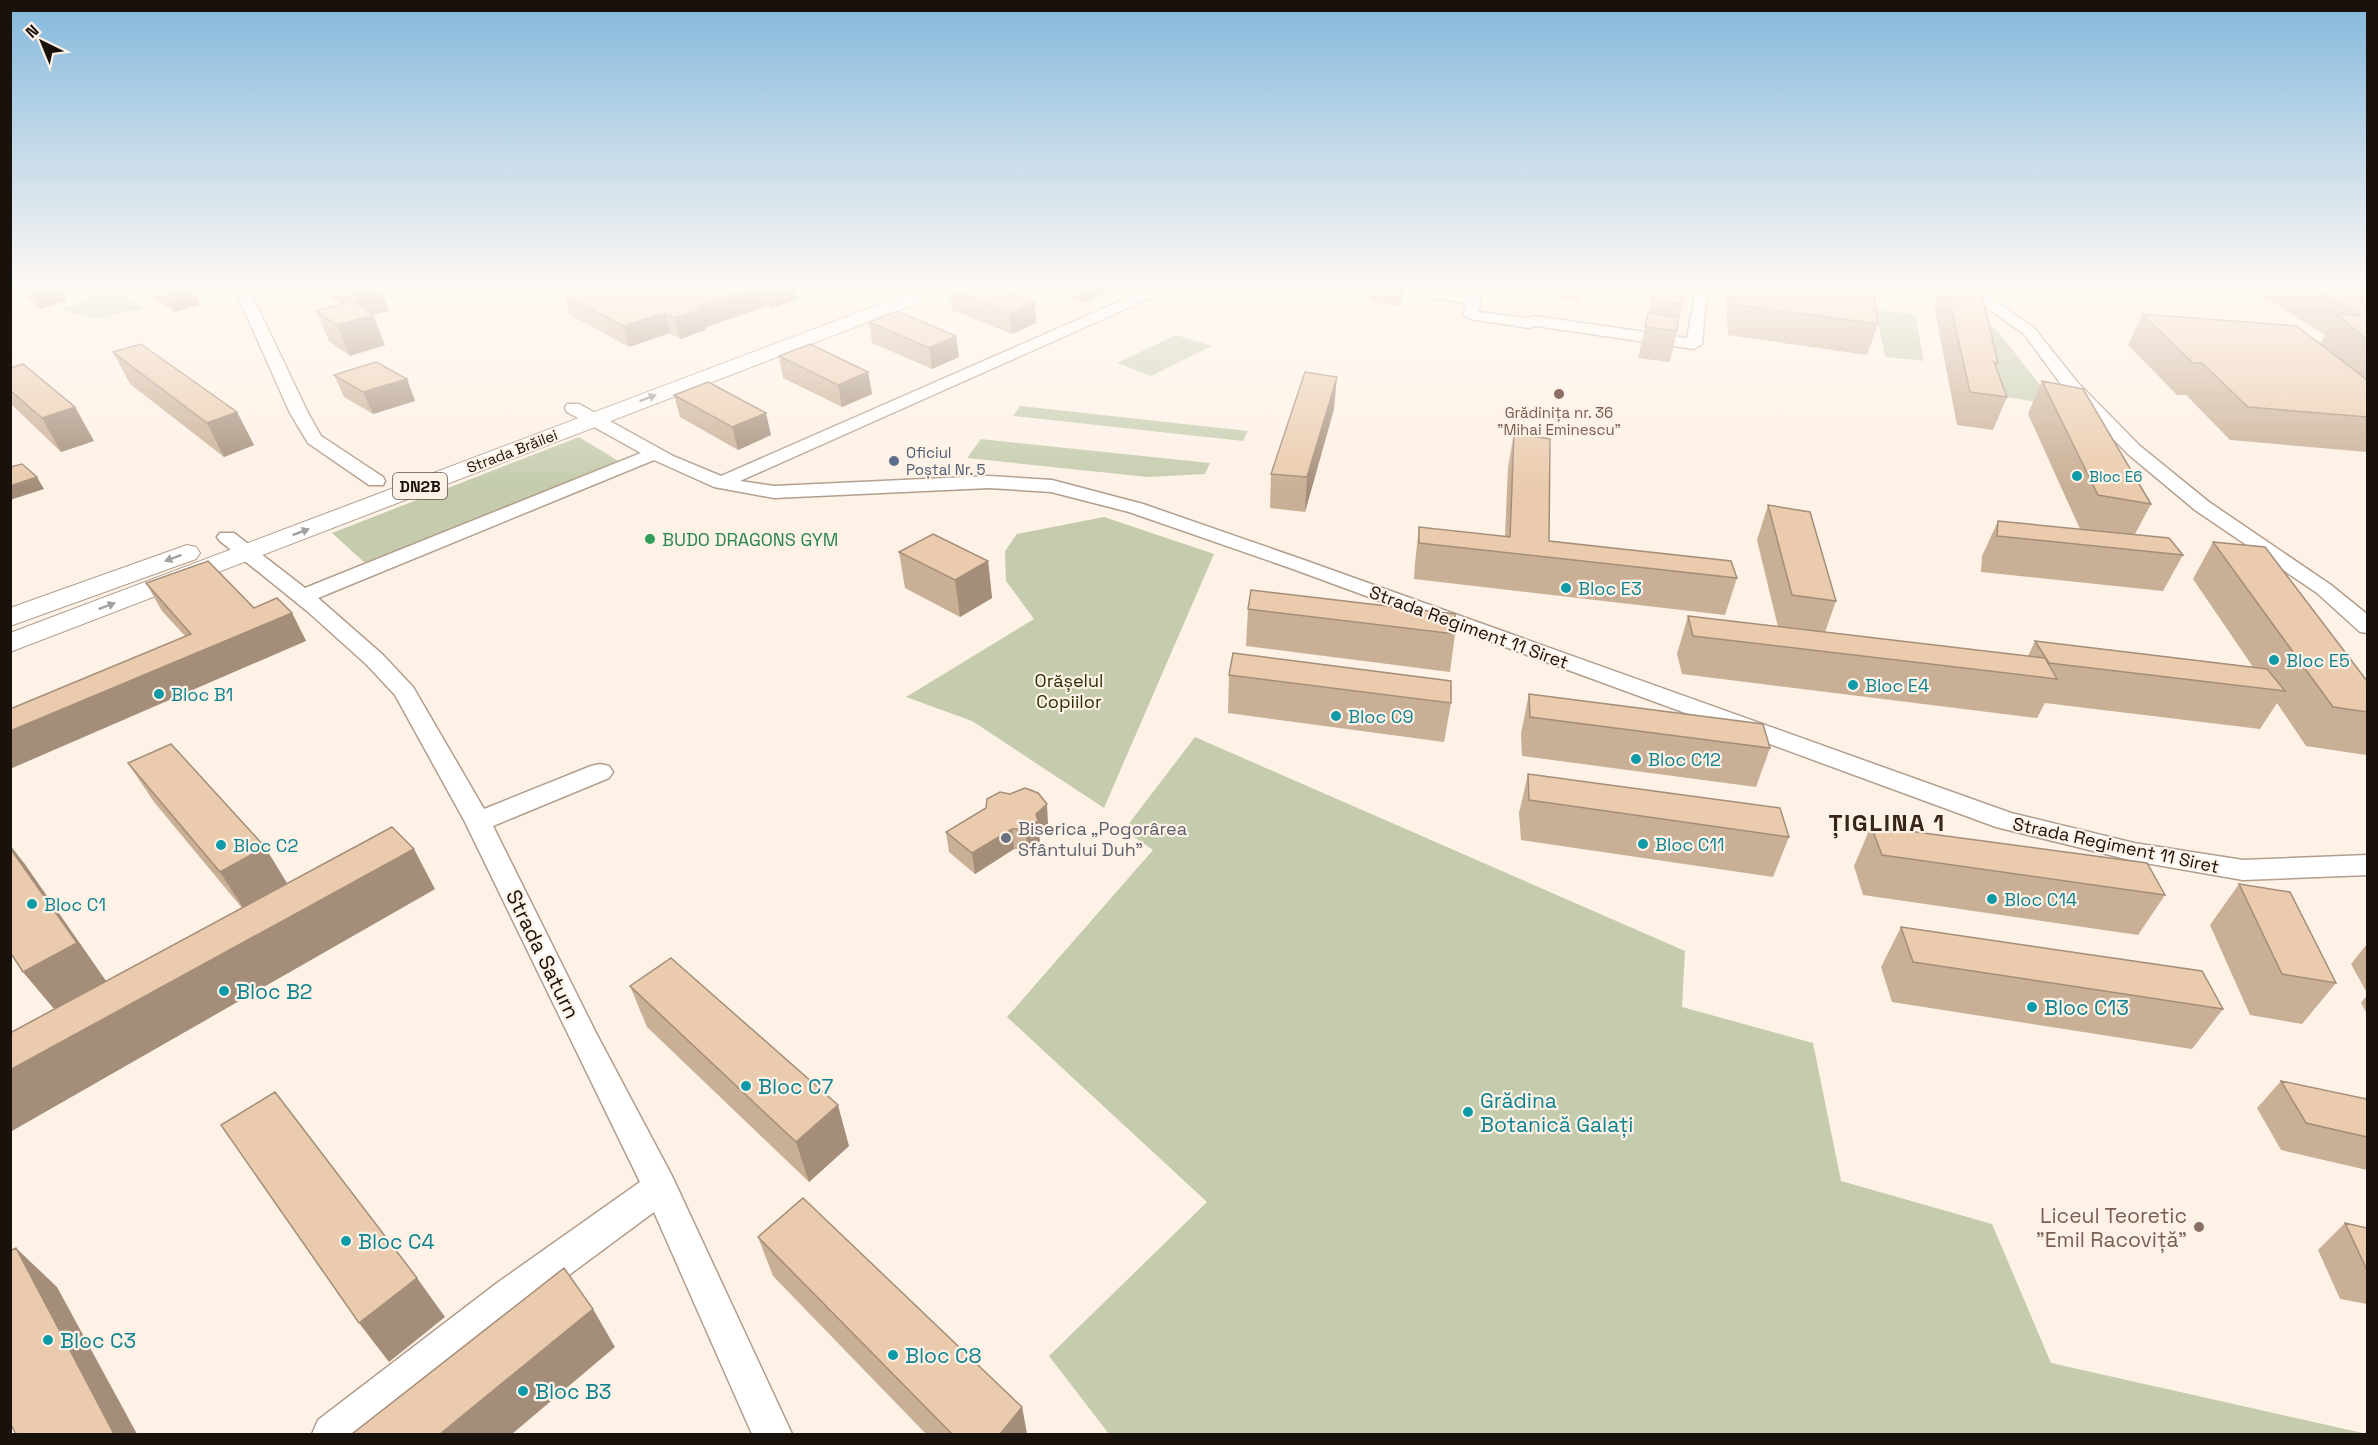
<svg xmlns="http://www.w3.org/2000/svg" width="2378" height="1445" font-family="'Space Grotesk',sans-serif">
<rect width="100%" height="100%" fill="#fef1e6"/>
<path fill="#c4ccad" d="M100,285L118,289L143,308L97,319L58,309L79,304L99,291Z
M1876,310L1915,314L1924,361L1885,357Z
M1973,313L1996,329L2056,405L2000,396Z
M1176,335L1212,346L1151,376L1117,363Z
M1020,406L1248,431L1243,441L1013,416Z
M579,437L620,462L365,563L332,533Z
M981,439L1210,463L1205,474L1148,477L967,458Z
M1104,517L1214,554L1104,808L972,721L906,697L1034,619L1006,581L1005,551L1017,534Z
M1195,737L1685,951L1682,1007L1813,1043L1841,1181L1992,1224L2051,1363L2367,1434H1109L1049,1356L1207,1202L1007,1017L1153,850L1124,830Z"/>
<g fill="none" stroke-linecap="round" stroke-linejoin="round">
<g stroke="#b39e8d" stroke-width="3">
<path id="minor" d="M233,285H247L308,413L321,436L383,477L385,481L383,485H369L308,443L290,413Z
M1157,285H1175L1173,288L740,481L774,486L989,476L1052,480L1143,504L1304,560L2011,813L2134,843L2243,860L2368,855V875L2243,880L2134,861L1996,827L1290,568L1129,512L1051,492L989,488L774,498L714,487L654,460L318,598L383,655L413,687L484,809L591,766L600,764L609,766L613,772L609,778L493,826L596,1033L672,1176L792,1434H752L654,1212L523,1309L363,1434H312L318,1420L497,1283L640,1182L465,822L395,695L367,665L307,611L220,541L217,537L220,533H234L305,588L641,453L567,412L565,408L567,404H579L673,456L721,476Z
M1422,285H1436L1433,290L1479,297L1481,300L1478,312L1528,318L1534,316L1687,338L1697,285H1711L1705,309L1702,344L1694,349L1536,326L1529,328L1470,319L1463,315L1466,303L1418,296L1416,293Z
M1941,285H1959L2000,304L2034,328L2078,383L2140,446L2209,502L2331,585L2368,615V633L2360,632L2317,593L2195,510L2128,454L2066,391L2024,334L1990,310Z"/>
</g>
<g stroke="#b39e8d" stroke-width="2">
<path id="major" d="M931,285H956L954,289L10,652V633Z
M187,545L196,547L200,553L196,559L10,626V608Z"/>
</g>
<use href="#minor" fill="#fff" fill-rule="evenodd"/>
<use href="#major" fill="#fff" fill-rule="evenodd"/>
</g>
<path fill="#c9af95" d="M10,285H58L67,301L40,309Z
M133,285H190L200,305L175,312Z
M302,285H379L389,311L373,315L385,345L350,356L329,341L316,311L341,304L324,293L318,295Z
M815,285L795,291L797,300L771,308L767,306L706,327V330L680,339L670,333L629,347L570,315L564,295L656,290Z
M1035,285H1105L1106,293L1083,303Z
M1370,285H1408L1399,306L1369,301Z
M1468,285H1582L1578,300Z
M1655,285H1687L1670,362L1638,358Z
M1729,285H1873L1878,324L1867,355L1728,335L1726,294Z
M1941,285H1980L1998,363L1996,368L2007,397L1993,430L1957,425L1934,305Z
M2166,285H2240L2234,295L2181,294Z
M2250,285H2344L2365,297L2362,301L2367,306V452L2230,440L2186,395H2177L2128,345L2142,314L2320,344L2325,335L2249,288Z
M950,289L1035,302L1036,323L1012,334L952,310Z
M869,322L959,357L932,369L872,343Z
M113,352L237,412L254,445L224,457L130,384Z
M779,356L868,372L872,394L842,407L783,378Z
M10,368L75,407L94,441L61,452L12,405L10,403Z
M334,375L407,379L415,401L373,414L344,397Z
M2042,381L2151,504L2135,534L2183,555L2163,591L1981,572L1982,556L1998,521L2080,529L2028,414Z
M674,395L771,435L738,450L680,417Z
M1334,409L1305,512L1270,508L1271,474Z
M1514,433L1549,541L1737,578L1725,615L1414,579L1415,563L1419,527L1505,536L1508,467Z
M1768,505L1836,601L1825,632L2028,656L2035,641L2253,667L2193,579L2213,542L2367,681V754L2366,755L2306,746L2277,703L2260,729L2045,703L2037,718L1682,674L1677,654L1688,616L1778,627L1757,540Z
M899,552L988,561L992,598L960,617L905,588Z
M146,583L254,608L292,613L306,641L185,636L162,611Z
M1248,609L1455,634L1450,672L1246,646Z
M1229,675L1451,703L1444,742L1228,713Z
M1529,694L1770,748L1756,787L1522,756L1521,733Z
M128,763L287,883L435,889L10,1132V1033L54,1009L23,972L24,863L106,981L242,908L154,802Z
M1528,774L1789,837L1773,877L1521,840L1519,813Z
M1048,824L1039,834L1040,841L1028,849H1014L975,874L949,852L946,832Z
M1871,826L2165,895L2138,935L1863,895L1854,866Z
M2239,884L2336,983L2302,1024L2250,1015L2210,925Z
M1901,927L2223,1009L2192,1049L1892,1002L1881,967Z
M2367,944V993L2351,964Z
M630,986L849,1146L809,1182L647,1027Z
M2367,995V1014L2361,1003Z
M2281,1081L2367,1099V1170L2281,1150L2257,1108Z
M2345,1223L2367,1228V1304L2340,1299L2318,1250Z
M758,1237L1022,1407L1027,1434H926L773,1276Z"/>
<path fill="#a48e79" d="M27,285H58L67,301L40,309Z
M161,285H190L200,305L175,312Z
M314,285H320L324,293L318,295Z
M365,285H379L389,311L373,315L385,345L350,356L337,325L363,318L351,288Z
M778,285H815L795,291L797,300L771,308L767,288Z
M1082,285H1105L1106,293L1083,303Z
M1401,285H1408L1399,306Z
M1581,285H1582L1578,300Z
M763,286L767,306L706,327V330L680,339L675,318L697,307Z
M1035,302L1036,323L1012,334L1010,313Z
M665,313L670,333L629,347L623,326Z
M956,336L959,357L932,369L929,348Z
M868,372L872,394L842,407L838,385Z
M1337,377L1334,409L1305,512L1307,477Z
M407,379L415,401L373,414L363,392Z
M75,407L94,441L61,452L42,418Z
M237,412L254,445L224,457L207,423Z
M766,413L771,435L738,450L732,427Z
M37,477L44,489L10,500V486Z
M988,561L992,598L960,617L955,580Z
M292,613L306,641L10,769V731Z
M1047,804L1048,824L1039,834L1040,841L1028,849L1025,829L1036,814Z
M1012,829L1014,849L975,874L972,853Z
M10,845L24,863L108,984L57,1012L23,972Z
M265,847L290,888L246,912L220,872Z
M414,849L435,889L10,1132V1070Z
M838,1105L849,1146L809,1182L796,1142Z
M16,1248L57,1287L137,1434H114Z
M417,1278L445,1317L389,1362L359,1323Z
M593,1309L615,1347L512,1434H440Z
M1022,1407L1027,1434H1000Z"/>
<path fill="#eacbad" stroke="#a48e79" stroke-width="1.5" d="M345,285H365L351,288Z
M598,285H645L656,290L672,285H778L767,288L763,286L697,307L701,309L675,318L665,313L623,326L564,295Z
M962,285H988L1035,302L1010,313L950,289Z
M1655,285H1687L1682,304L1651,300Z
M1735,285H1873L1878,324L1736,305Z
M1946,285H1980L1998,363L1994,362L2007,397L1970,392Z
M2307,285H2344L2365,297L2356,296L2367,306V340L2337,314L2361,316Z
M352,301L373,315L337,325L316,311Z
M897,311L956,336L929,348L869,322Z
M1648,313L1678,317L1677,331L1645,327Z
M2142,314L2297,326L2367,380V417L2248,407L2202,363H2193Z
M141,344L237,412L207,423L113,352Z
M810,344L868,372L838,385L779,356Z
M376,362L407,379L363,392L334,375Z
M23,364L75,407L42,418L10,390V368Z
M1305,372L1337,377L1307,477L1271,474Z
M2042,381L2083,389L2151,504L2098,495Z
M708,382L766,413L732,427L674,395Z
M1514,433L1550,439L1549,541L1731,561L1737,578L1419,543V527L1510,537Z
M22,464L37,477L10,486V467Z
M1768,505L1810,512L1836,601L1792,595Z
M1998,521L2169,538L2183,555L1997,536Z
M933,534L988,561L955,580L899,552Z
M2213,542L2265,547L2367,681V712L2333,707Z
M208,561L254,608L277,598L292,613L10,731V709L191,634L146,583Z
M1251,590L1455,614V634L1248,609Z
M1688,616L2045,658L2057,679L1693,636Z
M2035,641L2267,669L2285,691L2049,663Z
M1233,653L1451,681V703L1229,675Z
M1529,694L1763,724L1770,748L1530,717Z
M171,744L265,847L220,872L128,763Z
M1528,774L1780,808L1789,837L1529,800Z
M1025,788L1038,793L1047,804L1036,814L1038,821L1025,829H1012L972,853L946,832L986,808L987,799L1000,792L1010,794Z
M1871,826L2147,863L2165,895L1882,855Z
M392,827L414,849L10,1070V1033Z
M10,848L77,943L23,972L10,952Z
M2239,884L2290,892L2336,983L2282,974Z
M1901,927L2202,971L2223,1009L1913,962Z
M671,958L838,1105L796,1142L630,986Z
M2281,1081L2367,1099V1137L2306,1123Z
M275,1092L417,1278L359,1323L221,1125Z
M803,1198L1022,1407L1000,1434H952L758,1237Z
M2345,1223L2367,1228V1270Z
M16,1248L114,1434H16L10,1423V1251Z
M564,1268L593,1309L440,1434H352Z"/>
<defs><path id="oneway-solid" d="M-6-.8H1V-3.2L6.5 0L1 3.2V.8H-6Z" transform="scale(1.5)"/></defs>
<g fill="#a3a09d">
<use href="#oneway-solid" transform="translate(648 398) rotate(-21)"/>
<use href="#oneway-solid" transform="translate(301 532) rotate(-21)"/>
<use href="#oneway-solid" transform="translate(173 558) rotate(159)"/>
<use href="#oneway-solid" transform="translate(107 606) rotate(-21)"/>
</g>
<linearGradient id="sky" x2="0" y2="1"><stop stop-color="#84b8dc"/><stop offset="0.59" stop-color="#fff9f4"/><stop offset="1" stop-color="#fff9f4" stop-opacity="0"/></linearGradient>
<rect width="2378" height="487" fill="url(#sky)"/>
<g fill="#8d6e63" stroke="#fef1e6" stroke-width="2">
<circle cx="1559" cy="394" r="6"/>
<circle cx="2199" cy="1227" r="6"/>
</g>
<circle fill="#5c6f8a" stroke="#fef1e6" stroke-width="2" cx="894" cy="461" r="6"/>
<g fill="#0f9aa8" stroke="#fef1e6" stroke-width="2">
<circle cx="2077" cy="476" r="6"/>
<circle cx="1566" cy="588" r="6"/>
<circle cx="2274" cy="660" r="6"/>
<circle cx="1853" cy="685" r="6"/>
<circle cx="159" cy="694" r="6"/>
<circle cx="1336" cy="716" r="6"/>
<circle cx="1636" cy="759" r="6"/>
<circle cx="1643" cy="844" r="6"/>
<circle cx="221" cy="845" r="6"/>
<circle cx="1992" cy="899" r="6"/>
<circle cx="32" cy="904" r="6"/>
<circle cx="224" cy="991" r="6"/>
<circle cx="2032" cy="1007" r="6"/>
<circle cx="746" cy="1086" r="6"/>
<circle cx="1468" cy="1112" r="6"/>
<circle cx="346" cy="1241" r="6"/>
<circle cx="48" cy="1340" r="6"/>
<circle cx="893" cy="1355" r="6"/>
<circle cx="523" cy="1391" r="6"/>
</g>
<circle fill="#2e9e5b" stroke="#fef1e6" stroke-width="2" cx="650" cy="539" r="6"/>
<circle fill="#6b7280" stroke="#fef1e6" stroke-width="2" cx="1006" cy="838" r="6"/>
<g text-anchor="middle" dominant-baseline="central" stroke-width="4.5" stroke-linejoin="round" paint-order="stroke">
<g font-size="15" fill="#785e54" stroke="#fef1e6">
<text x="1559" y="412">Grădinița nr. 36<tspan x="1559" dy="17">"Mihai Eminescu"</tspan></text>
</g>
<g font-size="15" fill="#19110b" stroke="#fef1e6">
<text transform="translate(512 451) rotate(-21)">Strada Brăilei</text>
</g>
<g font-size="15" fill="#4e5e75" stroke="#fef1e6" text-anchor="start">
<text x="906" y="452">Oficiul<tspan x="906" dy="17">Poștal Nr. 5</tspan></text>
</g>
<g font-size="15" fill="#0d838f" stroke="#fef1e6" text-anchor="start">
<text x="2089" y="476">Bloc E6</text>
</g>
<rect fill="#fef1e6" stroke="#5e544d" stroke-width="1.5" x="393" y="473" width="54" height="26" rx="4.5"/>
<g font-size="16" font-weight="bold" fill="#19110b">
<text x="420" y="486">DN2B</text>
</g>
<g font-size="18" fill="#27864d" stroke="#fef1e6" text-anchor="start">
<text x="662" y="539">BUDO DRAGONS GYM</text>
</g>
<g font-size="18" fill="#0d838f" stroke="#fef1e6" text-anchor="start">
<text x="1578" y="588">Bloc E3</text>
<text x="2286" y="660">Bloc E5</text>
<text x="1865" y="685">Bloc E4</text>
<text x="171" y="694">Bloc B1</text>
<text x="1348" y="716">Bloc C9</text>
<text x="1648" y="759">Bloc C12</text>
<text x="1655" y="844">Bloc C11</text>
<text x="233" y="845">Bloc C2</text>
<text x="2004" y="899">Bloc C14</text>
<text x="44" y="904">Bloc C1</text>
</g>
<g font-size="18" fill="#19110b" stroke="#fef1e6">
<text transform="translate(1469 627) rotate(20)">Strada Regiment 11 Siret</text>
<text transform="translate(2116 845) rotate(12)">Strada Regiment 11 Siret</text>
</g>
<g font-size="18" fill="#293103" stroke="#fef1e6">
<text x="1069" y="680">Orășelul<tspan x="1069" dy="21">Copiilor</tspan></text>
</g>
<g font-size="18" fill="#5b616d" stroke="#fef1e6" text-anchor="start">
<text x="1018" y="828">Biserica „Pogorârea<tspan x="1018" dy="21">Sfântului Duh"</tspan></text>
</g>
<g font-size="21" fill="#19110b" stroke="#fef1e6">
<text transform="translate(543 954) rotate(64)">Strada Saturn</text>
</g>
<g font-size="21" fill="#0d838f" stroke="#fef1e6" text-anchor="start">
<text x="236" y="991">Bloc B2</text>
<text x="2044" y="1007">Bloc C13</text>
<text x="758" y="1086">Bloc C7</text>
<text x="1480" y="1100">Grădina<tspan x="1480" dy="24">Botanică Galați</tspan></text>
<text x="358" y="1241">Bloc C4</text>
<text x="60" y="1340">Bloc C3</text>
<text x="905" y="1355">Bloc C8</text>
<text x="535" y="1391">Bloc B3</text>
</g>
<g font-size="21" fill="#785e54" stroke="#fef1e6" text-anchor="end">
<text x="2187" y="1215">Liceul Teoretic<tspan x="2187" dy="24">"Emil Racoviță"</tspan></text>
</g>
<g font-size="24" font-weight="bold" letter-spacing="1.5" fill="#372618" stroke="#fef1e6">
<text x="1887" y="822">ȚIGLINA 1</text>
</g>
</g>
<rect width="2378" height="1445" fill="none" stroke="#19110b" stroke-width="24"/>
<g transform="translate(42 42) rotate(317)" stroke="#fef1e6" stroke-width="4.5" paint-order="stroke">
<path d="M0-4.5L10 22L0 15L-10 22Z" fill="#19110b"/>
<text y="-9" font-size="16" font-weight="bold" text-anchor="middle" fill="#19110b">N</text>
</g>
</svg>
